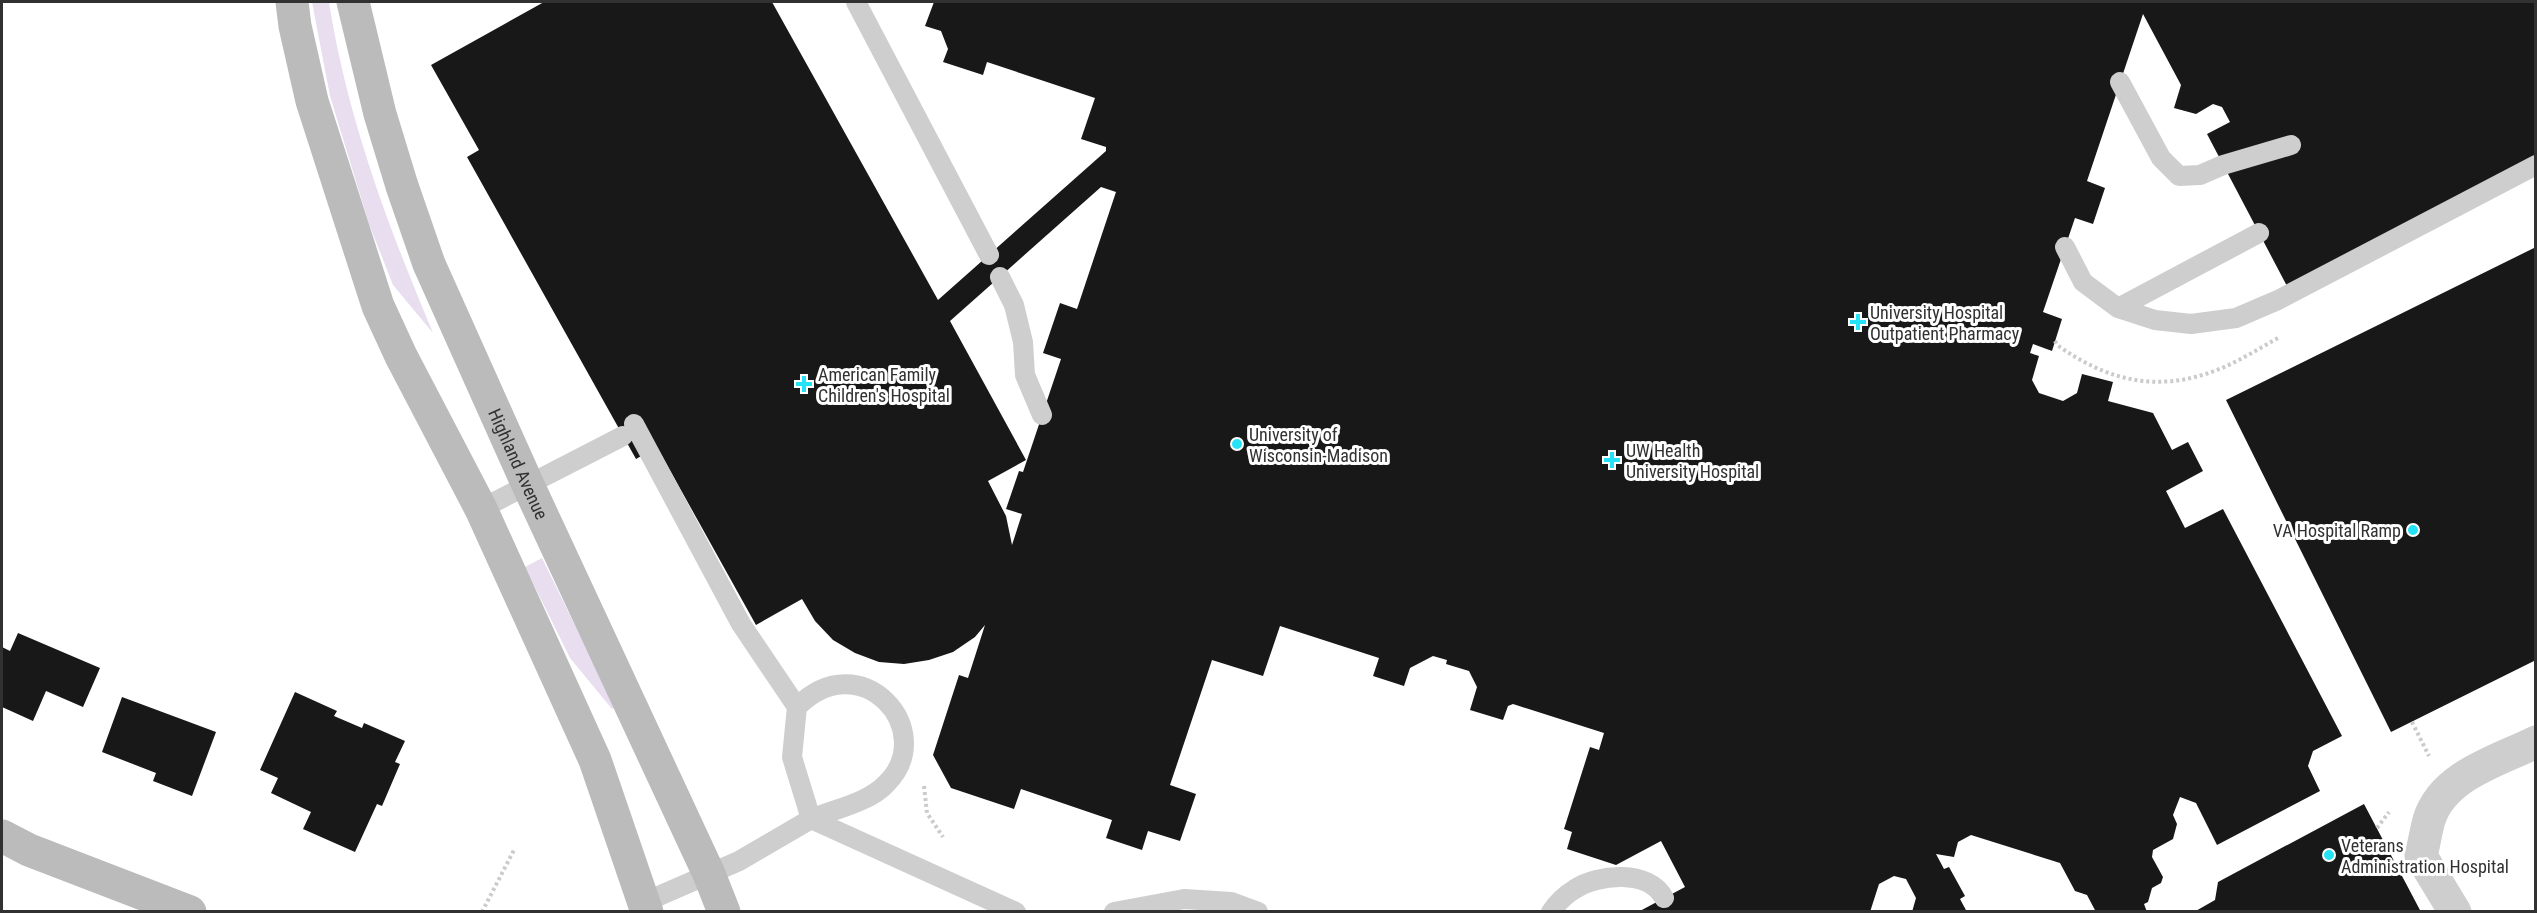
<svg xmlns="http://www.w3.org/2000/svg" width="2537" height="913" font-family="'Roboto Condensed',sans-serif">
<rect width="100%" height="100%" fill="#fff"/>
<path fill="#e9deef" d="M312,2H329C347,117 388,226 433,333L393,285L369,224L330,96Z
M542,558L615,707L612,709L570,658L525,567Z"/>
<path fill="#181818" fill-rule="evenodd" d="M544,2H772L938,300L1106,151V147L1081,139L1095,98L987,62L983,75L943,62L948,49L941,31L925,26L934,2H2536V156L2288,288L2207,134L2230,122L2222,107L2213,104L2196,114L2174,108L2181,85L2143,14L2087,181L2105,188L2093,224L2075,218L2043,312L2062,319L2052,351L2033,344L2030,353L2039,356L2032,380L2039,393L2063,401L2077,393L2082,374L2113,382L2108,401L2153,413L2172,450L2188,442L2203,471L2166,491L2185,528L2223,509L2342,736L2313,751L2308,766L2320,791L2217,845L2196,803L2180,797L2173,815L2177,824L2173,839L2153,850L2152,857L2163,877L2161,883L2152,888L2148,902L2144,904L2147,912H2096L2087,895L2075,891L2060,863L1971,835L1958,842L1954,857L1936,854L1944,869L1949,867L1965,896L1960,899L1967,912H1912L1916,898L1906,879L1894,876L1879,884L1870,912H1638L1685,887L1661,841L1616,865L1567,849L1572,832L1564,829L1590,747L1599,750L1604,733L1513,704L1508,706L1503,720L1470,710L1477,687L1469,671L1446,664L1447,660L1433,656L1410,668L1404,686L1373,676L1379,658L1280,626L1263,676L1212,660L1170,785L1196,794L1180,841L1148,831L1142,850L1106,838L1112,820L1021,789L1014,809L951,788L933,755L959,675L968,678L985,625L975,637L953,652L929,660L904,664L879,662L855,653L833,640L815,621L802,599L756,625L657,447L636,459L467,157L479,150L431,65ZM1101,187L1116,192L1077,309L1060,303L1043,353L1061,359L1023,472L1019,471L1006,509L1022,514L1012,545L1006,516L988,481L1026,460L950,321Z
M2536,247V660L2391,732L2226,400Z
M18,633L100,668L83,707L46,691L33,721L2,707V647L10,651Z
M295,692L337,711L334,716L362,728L364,723L405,741L395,762L400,764L382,806L377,804L355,852L303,829L311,812L271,793L278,778L260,770Z
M122,697L216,732L192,796L153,781L156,773L102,752Z
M2364,804L2421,912H2194L2215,900L2218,882Z"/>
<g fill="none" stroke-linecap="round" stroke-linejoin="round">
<path stroke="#cbcbcb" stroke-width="4" stroke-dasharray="3 3" stroke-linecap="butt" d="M2055,341L2057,345C2108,381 2157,393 2217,370C2238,362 2258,349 2278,338
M2412,722L2429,756
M924,786L927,813L943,837
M2377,828L2389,812
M482,912L514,850"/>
<path stroke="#cecece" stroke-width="20" d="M856,2L989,255
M2120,82L2161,158L2179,176L2200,175L2223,165L2291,145
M2065,247L2083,282L2118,308L2155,320L2191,324L2236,318L2278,300L2536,165
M1000,277L1014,305L1023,342L1025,375L1042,415
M2118,308L2259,233
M634,424L741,624L797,707L792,757L811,819C834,809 868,803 886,784C940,731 861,642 797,707
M481,509L623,436
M645,902L739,861L811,819L1016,912
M1114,912L1184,899L1231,902L1258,912
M1551,912C1557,903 1565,895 1575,889C1598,874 1649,869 1664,898"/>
<path stroke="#cecece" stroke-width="33" d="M2455,912L2421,856C2424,844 2426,831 2429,820C2443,775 2498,761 2536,742"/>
<g stroke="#bbb" stroke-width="33">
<path d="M292,2L295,26L312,101L378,306L401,356L481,509L595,760L647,912"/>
<path id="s1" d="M353,2L380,114L402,186L429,264L528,485L709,874L724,912"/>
<path d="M2,836L29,850L190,912"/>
</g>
</g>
<g fill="#25e2f7" stroke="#fff" stroke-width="2">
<path d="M1855 313h6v6h6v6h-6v6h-6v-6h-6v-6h6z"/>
<path d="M801 375h6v6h6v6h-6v6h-6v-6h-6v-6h6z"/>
<circle cx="1237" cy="444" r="6"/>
<path d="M1609 451h6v6h6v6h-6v6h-6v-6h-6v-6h6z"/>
<circle cx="2413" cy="530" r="6"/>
<circle cx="2329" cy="855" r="6"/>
</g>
<g text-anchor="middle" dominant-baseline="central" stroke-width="6" stroke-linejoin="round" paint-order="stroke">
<g font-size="18" fill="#313131" stroke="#fff" text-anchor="start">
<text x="1870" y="312">University Hospital<tspan x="1870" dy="21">Outpatient Pharmacy</tspan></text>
<text x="818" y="374">American Family<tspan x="818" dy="21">Children's Hospital</tspan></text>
<text x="1249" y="434">University of<tspan x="1249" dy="21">Wisconsin-Madison</tspan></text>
<text x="1626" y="450">UW Health<tspan x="1626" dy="21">University Hospital</tspan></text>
<text x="2401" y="530" text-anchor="end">VA Hospital Ramp</text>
<text x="2341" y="845">Veterans<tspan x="2341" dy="21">Administration Hospital</tspan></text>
</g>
<g font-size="18" fill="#313131" stroke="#fff">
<text stroke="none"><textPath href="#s1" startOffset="492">Highland Avenue</textPath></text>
</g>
</g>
<rect width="2537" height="913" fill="none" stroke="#313131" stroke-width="6"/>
</svg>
